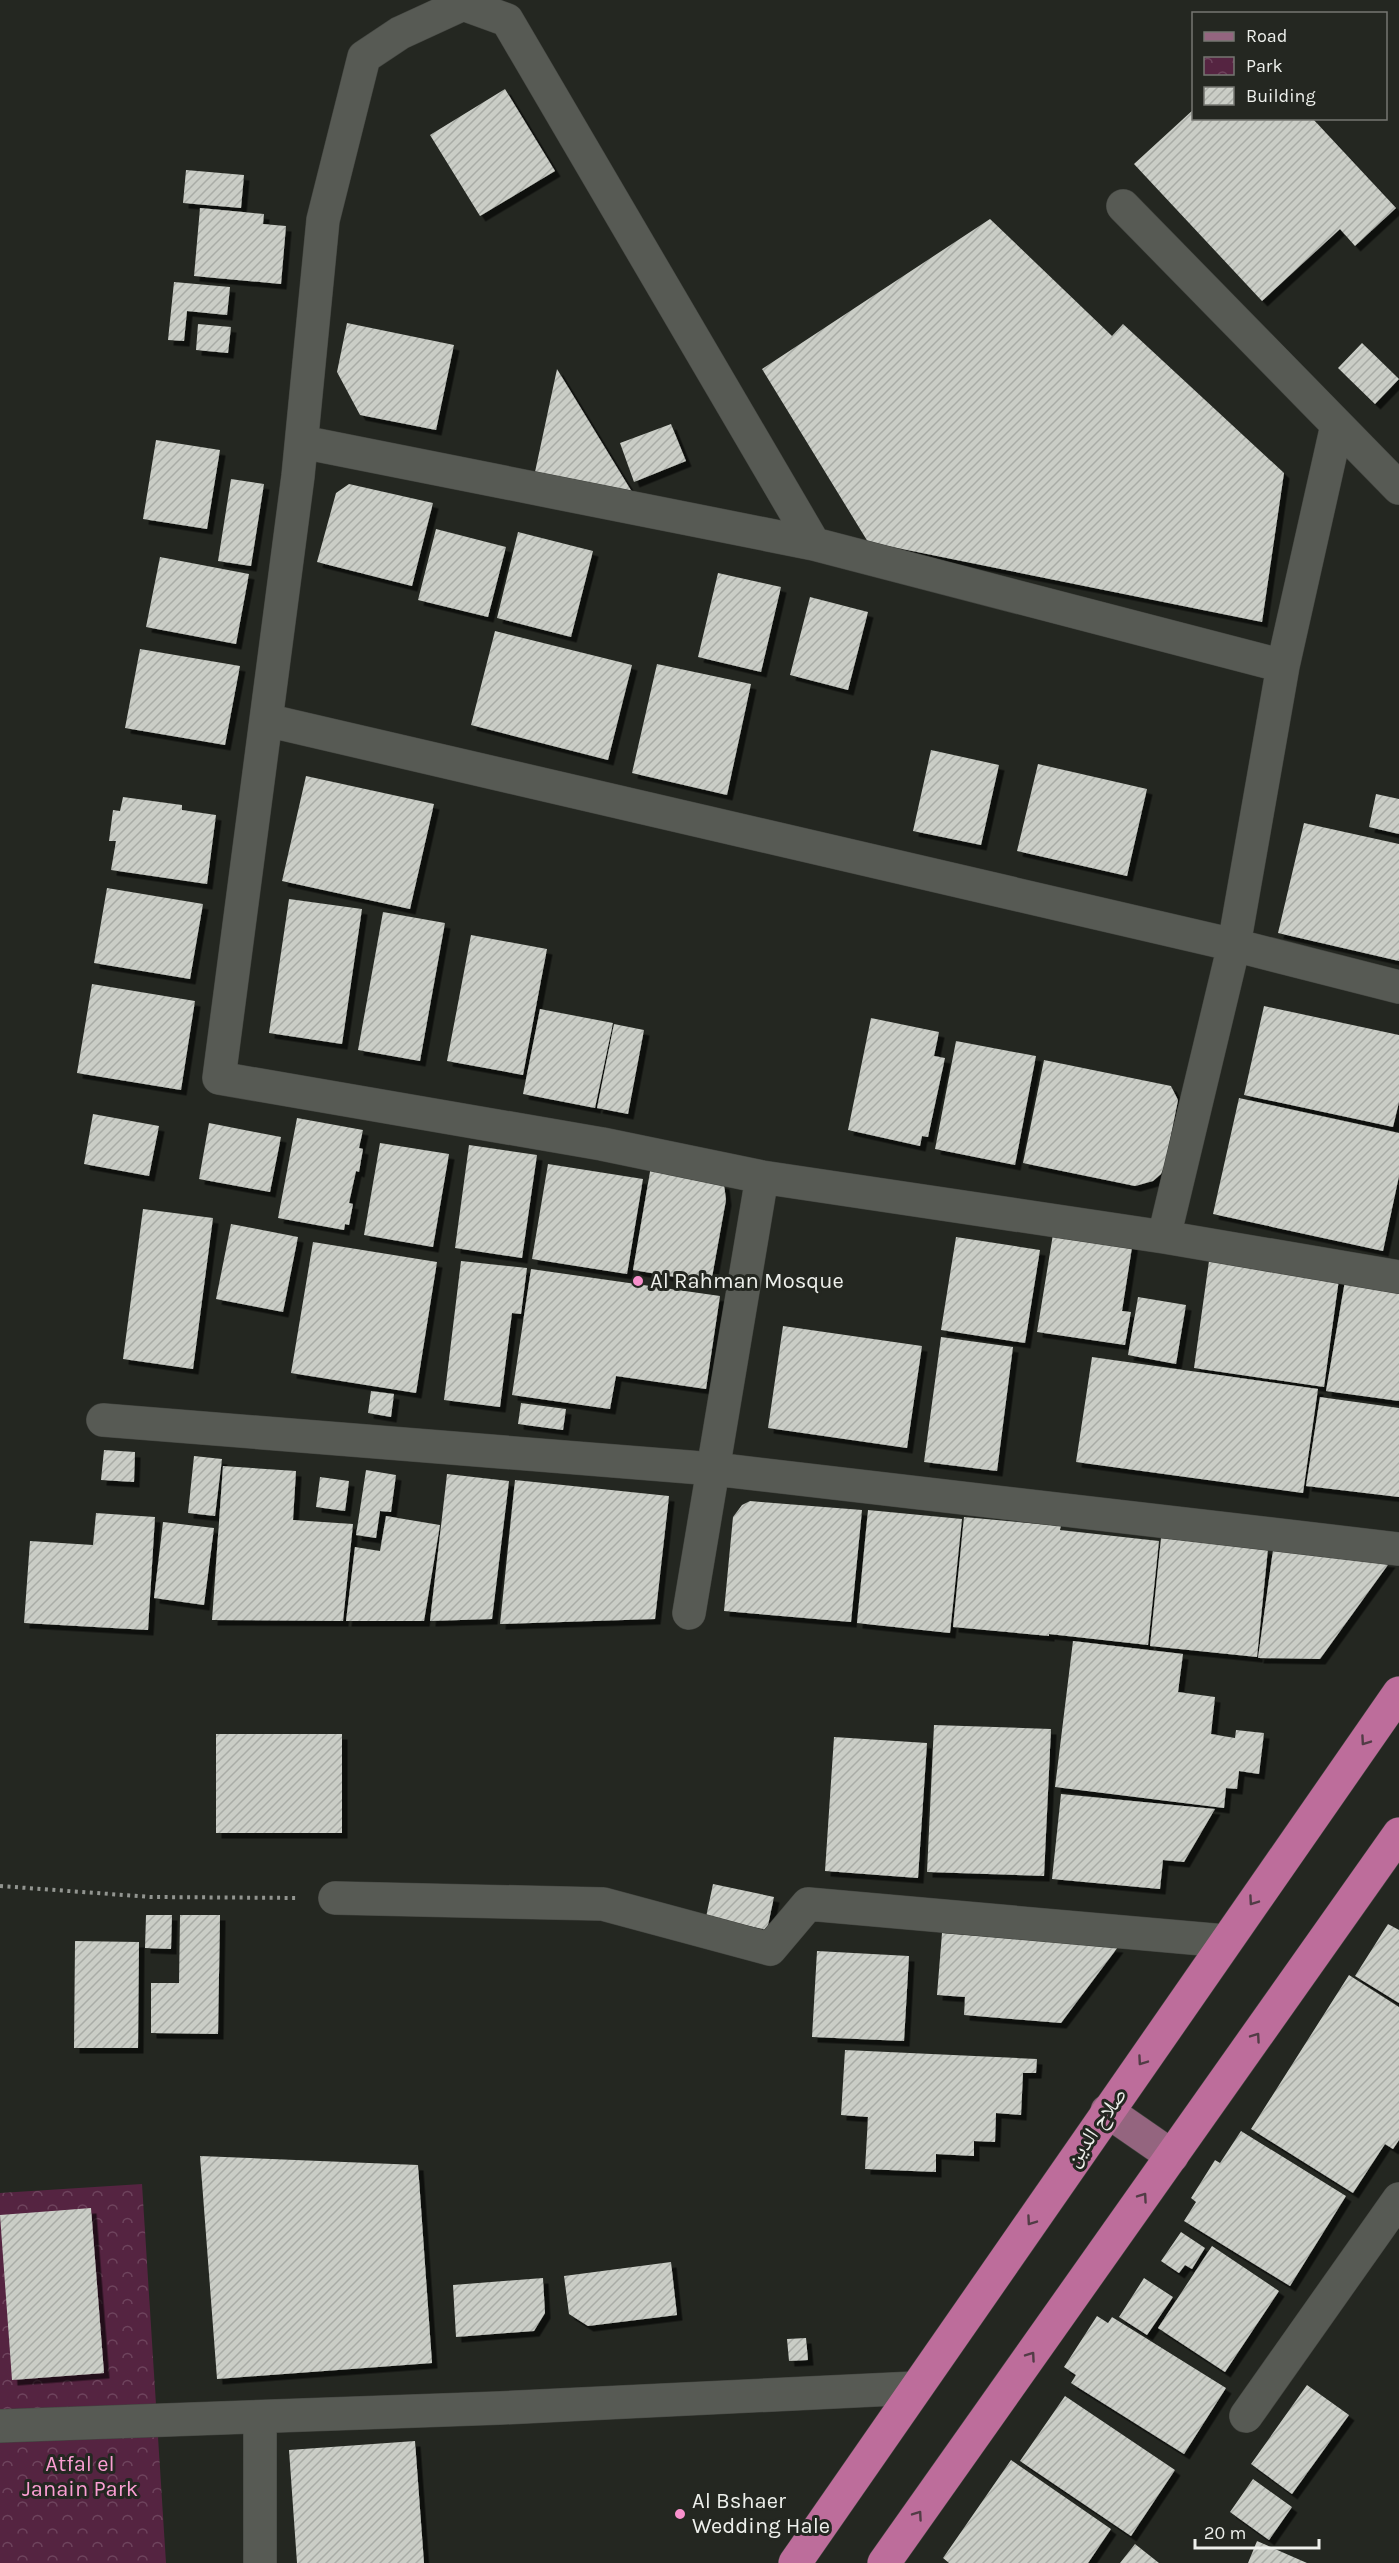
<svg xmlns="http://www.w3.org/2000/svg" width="1399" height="2563" font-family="Karla,'Noto Naskh Arabic',sans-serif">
<defs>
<pattern id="park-crowns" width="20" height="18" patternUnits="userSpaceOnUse" patternTransform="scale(1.5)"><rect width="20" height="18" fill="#552441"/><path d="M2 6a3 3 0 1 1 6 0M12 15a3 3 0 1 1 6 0" fill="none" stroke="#6e445d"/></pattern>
<pattern id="building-hatch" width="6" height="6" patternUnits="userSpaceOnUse" patternTransform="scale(1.5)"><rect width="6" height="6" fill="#cacdc6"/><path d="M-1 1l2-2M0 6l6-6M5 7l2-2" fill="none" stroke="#a9aca6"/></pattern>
<filter id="shadow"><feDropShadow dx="5.5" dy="5.5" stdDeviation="0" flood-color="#0009"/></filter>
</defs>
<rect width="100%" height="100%" fill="#242721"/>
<path fill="url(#park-crowns)" d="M142,2184L166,2563H0V2193Z"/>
<path fill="url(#building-hatch)" filter="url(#shadow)" d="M505,89L555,171L480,216L430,135Z
M1194,109V118H1312L1396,208L1355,246L1340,229L1262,301L1134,164Z
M186,170L244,175L241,208L183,203Z
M200,208L264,214L263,224L286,226L281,284L194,276Z
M990,219L1112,336L1123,324L1284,473L1262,622L868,542L762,369Z
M174,282L230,287L227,315L187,311L184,341L168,340Z
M347,323L454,345L436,430L360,415L337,372Z
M198,324L231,327L228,353L196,350Z
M1362,343L1399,379L1375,404L1338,368Z
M557,369L632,492L535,472Z
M671,424L686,461L634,482L620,443Z
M156,440L220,450L207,529L143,519Z
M231,479L264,484L251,566L218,561Z
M349,484L433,503L412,586L317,562L336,493Z
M436,529L506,547L488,617L418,600Z
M518,532L593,551L571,637L497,618Z
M160,557L249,574L236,644L146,627Z
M718,573L781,587L761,672L698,657Z
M810,597L868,612L848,690L790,675Z
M495,631L632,665L608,760L471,725Z
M140,649L240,666L225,745L125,728Z
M657,664L751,684L727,795L632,773Z
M931,750L999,765L981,845L913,831Z
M1038,764L1147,789L1127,876L1017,851Z
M306,776L434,804L410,909L282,881Z
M1376,794L1399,799V834L1369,827Z
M123,797L182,805V810L216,815L207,884L111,870L116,841H109L113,810L120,811Z
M1304,823L1399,844V961L1278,933Z
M107,888L203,904L190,979L94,963Z
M289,899L362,909L342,1044L269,1033Z
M383,912L445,923L420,1061L358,1050Z
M471,935L547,949L523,1075L447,1061Z
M92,984L195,1001L181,1090L77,1073Z
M1264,1006L1399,1035V1102L1393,1127L1244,1095Z
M540,1009L613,1023L595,1108L523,1094Z
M871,1018L939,1032L934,1056L945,1058L928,1137L922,1136L920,1146L848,1130Z
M614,1024L644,1030L628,1114L597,1108Z
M956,1041L1036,1056L1015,1165L935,1149Z
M1044,1060L1171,1086L1178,1100L1165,1165L1161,1174L1153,1181L1135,1186L1023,1163Z
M1239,1098L1399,1133V1176L1383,1251L1213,1214Z
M93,1114L159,1126L149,1176L84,1164Z
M297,1118L363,1130L359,1148L363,1149L359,1172L356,1171L349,1203L353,1204L349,1225L345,1224L344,1230L278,1218Z
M209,1123L281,1137L270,1192L199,1179Z
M380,1143L449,1154L433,1247L364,1235Z
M469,1145L537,1155L522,1258L455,1248Z
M548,1164L643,1179L627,1274L532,1259Z
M651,1166L724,1184L726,1200L711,1283L633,1270Z
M143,1209L213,1218L193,1369L123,1359Z
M231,1224L298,1237L283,1312L216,1299Z
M1054,1228L1133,1241L1122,1311L1131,1312L1125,1345L1037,1332Z
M956,1237L1040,1250L1025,1343L941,1330Z
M313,1242L437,1262L416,1393L291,1373Z
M461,1261L527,1268L521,1314L512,1313L500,1407L444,1400Z
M1209,1261L1339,1279L1324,1387L1194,1368Z
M531,1269L720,1296L706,1389L616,1376L610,1409L512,1395Z
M1345,1281L1399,1290V1401L1326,1391Z
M1138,1297L1186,1305L1176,1364L1128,1355Z
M783,1326L922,1346L907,1448L768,1428Z
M941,1337L1013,1347L997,1471L924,1462Z
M1092,1357L1318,1389L1303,1493L1076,1462Z
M371,1391L394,1394L391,1417L368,1413Z
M1320,1397L1399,1408V1497L1306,1486Z
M521,1403L566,1409L563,1430L518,1424Z
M104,1450L135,1452L134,1482L101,1480Z
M194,1456L222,1459L215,1516L188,1513Z
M223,1466L296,1471L293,1520L353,1524L343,1621L212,1620Z
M366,1470L396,1475L391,1512L380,1511L376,1538L356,1535Z
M447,1474L509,1481L492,1619L430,1621Z
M320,1477L349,1481L345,1511L316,1507Z
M515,1480L669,1496L655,1619L500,1624Z
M750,1501L862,1510L851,1622L724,1611L733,1517L742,1505Z
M868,1510L962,1519L950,1633L857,1623Z
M96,1513L155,1517L148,1630L24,1623L30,1541L93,1545Z
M386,1516L440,1525L424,1621H346L355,1547L380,1551Z
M964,1517L1061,1526L1060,1530L1159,1541L1148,1645L1049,1634V1636L953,1627Z
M163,1522L214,1528L204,1605L154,1598Z
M1161,1538L1268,1549L1257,1657L1150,1646Z
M1273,1550L1390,1562L1320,1659L1258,1658Z
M1073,1641L1183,1654L1178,1692L1215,1697L1211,1734L1235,1738L1236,1730L1264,1733L1259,1774L1239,1771L1237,1789L1226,1788L1224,1808L1055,1787Z
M934,1725L1051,1729L1044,1876L927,1872Z
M216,1734H342V1833H216Z
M834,1737L927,1743L918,1878L825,1871Z
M1061,1794L1215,1809L1184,1862L1163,1860L1160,1889L1052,1879Z
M713,1884L774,1897L767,1930L706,1917Z
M146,1915H172L171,1949L145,1948Z
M180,1915H220L218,2034L151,2033V1983H179Z
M1388,1924L1399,1930V2003L1355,1976Z
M942,1933L1118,1947L1061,2023L964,2015L965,1997L937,1995Z
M75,1941L139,1942L138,2048H74Z
M817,1951L909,1956L904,2041L812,2037Z
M1349,1975L1399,2007V2140L1393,2149L1385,2144L1353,2193L1251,2129Z
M845,2050L1037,2059L1036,2073H1023L1021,2115L996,2113L995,2142L974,2141V2156L936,2154V2172L865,2169L868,2117L841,2115Z
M1241,2131L1346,2196L1290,2286L1184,2221L1196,2202L1191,2198L1215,2160L1220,2163Z
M200,2156L418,2165L432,2363L217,2379Z
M91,2208L104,2373L12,2380L0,2215Z
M1181,2232L1205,2248L1192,2269L1185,2265L1179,2273L1161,2261Z
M1212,2246L1279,2291L1225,2372L1158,2328Z
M671,2262L677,2315L588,2326L569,2314L564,2276Z
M543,2278L545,2313L534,2331L456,2337L453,2285Z
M1144,2278L1173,2297L1147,2335L1119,2317Z
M1097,2316L1108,2323L1112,2317L1226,2388L1184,2454L1071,2383L1076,2375L1064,2367Z
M806,2338L808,2360L789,2361L787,2339Z
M1307,2385L1349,2415L1292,2494L1251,2464Z
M1065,2396L1175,2470L1131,2536L1020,2461Z
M415,2441L424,2563H297L289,2450Z
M1011,2460L1111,2529L1088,2563H949L943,2558Z
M1253,2479L1292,2507L1269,2540L1230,2512Z
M1257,2541L1307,2563H1248Z
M1135,2544L1159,2563H1120Z"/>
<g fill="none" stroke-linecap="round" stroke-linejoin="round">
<g stroke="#434540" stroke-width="34">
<path id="minor" d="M1123,206L1399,488
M302,442L814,544L1283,666
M814,544L507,20L463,4L400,33L364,57L323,220L298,476L219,1078L602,1144L762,1177L1164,1237L1399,1277
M266,720L1234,945L1399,987
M1164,1237L1234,945L1283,666L1337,425
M103,1420L714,1469L1399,1549
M689,1613L762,1177
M335,1898L603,1904L770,1949L808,1904L1225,1941
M1246,2416L1399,2199
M0,2426L500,2408L915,2388
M260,2563V2417"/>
</g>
<g stroke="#434540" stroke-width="34">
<path id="major" d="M1107,2111L1172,2156"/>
</g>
<g stroke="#434540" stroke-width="34">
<path id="highway" d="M795,2563L1399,1693
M884,2563L1399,1834"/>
</g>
<path stroke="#929590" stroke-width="4" stroke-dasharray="3 4.5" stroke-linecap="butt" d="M0,1886L151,1897L299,1898"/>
<use href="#minor" stroke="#575a54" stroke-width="33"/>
<use href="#major" stroke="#94657f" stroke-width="33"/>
<use href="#highway" stroke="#bd6d9b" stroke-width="33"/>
</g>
<defs><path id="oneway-chevron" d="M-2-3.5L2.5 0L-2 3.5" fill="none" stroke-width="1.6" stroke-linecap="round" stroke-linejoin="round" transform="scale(1.5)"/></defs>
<g stroke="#523c46">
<use href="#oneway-chevron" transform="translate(1365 1741) rotate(125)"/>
<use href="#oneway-chevron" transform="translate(1253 1901) rotate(125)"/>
<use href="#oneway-chevron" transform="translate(1256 2037) rotate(-55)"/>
<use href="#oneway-chevron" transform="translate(1142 2061) rotate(125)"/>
<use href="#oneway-chevron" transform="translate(1143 2197) rotate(-55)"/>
<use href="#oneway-chevron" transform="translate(1031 2221) rotate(125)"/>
<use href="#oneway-chevron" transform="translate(1031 2356) rotate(-55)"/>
<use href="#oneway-chevron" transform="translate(918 2515) rotate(-55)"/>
</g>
<g fill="#f890cc" stroke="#242721" stroke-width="2">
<circle cx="638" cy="1281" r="6"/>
<circle cx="680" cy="2514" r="6"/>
</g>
<g text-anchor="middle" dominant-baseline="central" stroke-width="6" stroke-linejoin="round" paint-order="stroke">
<g font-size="22" fill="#eef0ec" stroke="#242721" text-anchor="start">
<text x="650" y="1281">Al Rahman Mosque</text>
<text x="692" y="2501">Al Bshaer<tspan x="692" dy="25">Wedding Hale</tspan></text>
</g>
<g font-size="22" fill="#eef0ec" stroke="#242721">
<text transform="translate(1096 2127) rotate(-55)">صلاح الدين</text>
</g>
<g font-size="22" fill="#fb9ed3" stroke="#242721">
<text x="80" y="2464">Atfal el<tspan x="80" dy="25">Janain Park</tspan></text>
</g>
</g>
<rect x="1192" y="12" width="195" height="108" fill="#242721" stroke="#757772" stroke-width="1.5"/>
<rect x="1204" y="32" width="30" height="9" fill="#94657f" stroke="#757772" stroke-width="1.5"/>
<text x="1246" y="42" font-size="18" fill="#eef0ec">Road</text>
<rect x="1204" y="57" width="30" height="18" fill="url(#park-crowns)" stroke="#757772" stroke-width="1.5"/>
<text x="1246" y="72" font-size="18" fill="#eef0ec">Park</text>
<rect x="1204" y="87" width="30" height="18" fill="url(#building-hatch)" stroke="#757772" stroke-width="1.5"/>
<text x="1246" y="102" font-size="18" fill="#eef0ec">Building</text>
<path d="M1195 2539v9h124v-9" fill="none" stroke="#eef0ec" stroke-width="3"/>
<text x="1204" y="2539" font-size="18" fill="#eef0ec" stroke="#242721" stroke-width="4.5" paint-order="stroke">20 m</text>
</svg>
